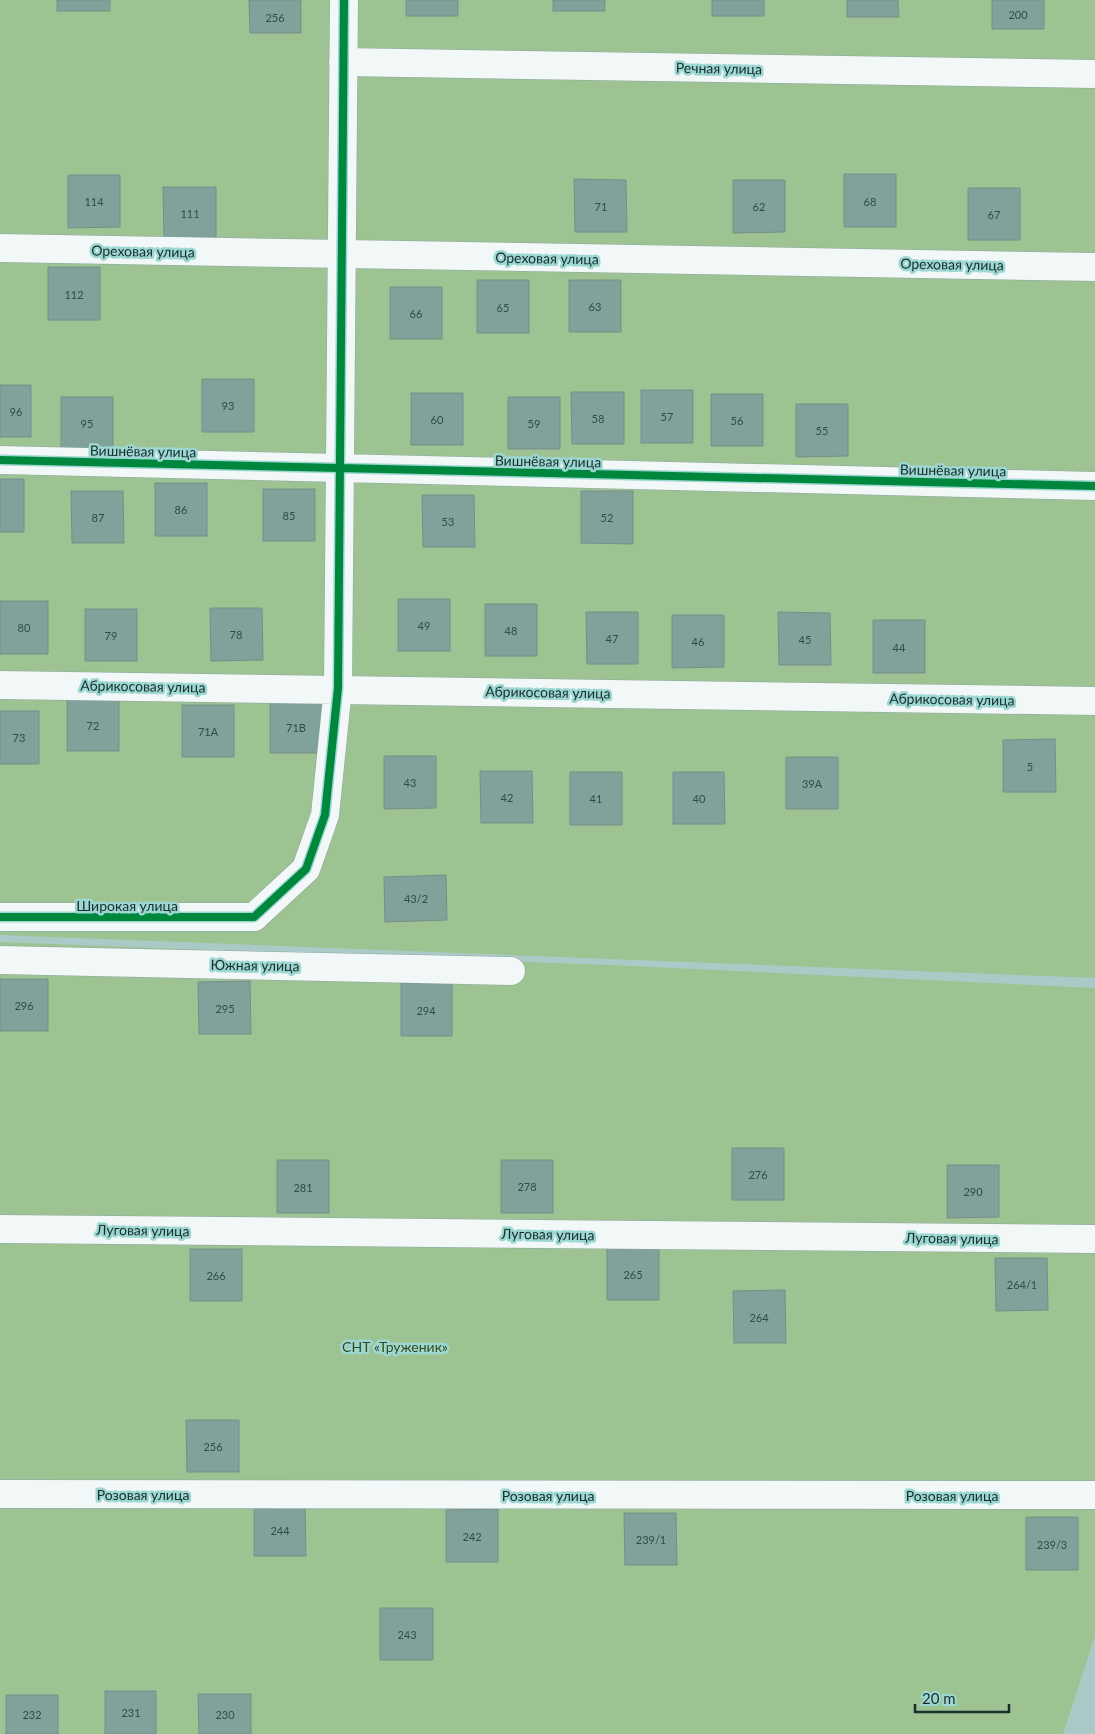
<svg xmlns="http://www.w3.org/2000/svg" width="1095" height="1734" font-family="Lato,sans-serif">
<rect width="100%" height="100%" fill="#aacac7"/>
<path fill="#9ec392" d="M0,0H1095V978L0,935Z
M0,942L609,965L1095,988V1636L1063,1734H0Z"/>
<path fill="#81a29a" stroke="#778e89" d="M57,0H110V11H57Z
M249,0H301V33H250Z
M406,0H458V16H406Z
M553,0H605V11H553Z
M712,0H764V16H712Z
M847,0H898L899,17H847Z
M992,0H1044V29H992Z
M844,174H896V227H844Z
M68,175H120V227L68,228Z
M574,179L626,180L627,232H575Z
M733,180H785V232L733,233Z
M163,187H216V239H164Z
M968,188H1020V240H968Z
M48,267H100V320H48Z
M477,280H529V333H477Z
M569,280H621V332H569Z
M390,287H442V339H390Z
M202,379H254V432H202Z
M0,385H31V437H0Z
M641,390H693V443H641Z
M571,392H624V444H572Z
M411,393H463V445H411Z
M711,394H763V446H711Z
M61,397H113V449L61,450Z
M508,397H560V449H508Z
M796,404H848V456L796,457Z
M0,479H24V532H0Z
M155,483H207V536H155Z
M263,489H315V541H263Z
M71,491H123L124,543H72Z
M581,491H633V544L581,543Z
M422,495H474L475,547H423Z
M398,599H450V651H398Z
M0,601H48V654H0Z
M485,604H537V656H485Z
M210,608H262L263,660L211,661Z
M85,609H137V661H85Z
M586,612H638V664H587Z
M778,612L830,613L831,665H779Z
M672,615H724V667L672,668Z
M873,620H925V673H873Z
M67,699H119V751H67Z
M270,701H322V753H270Z
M182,705H234V757H182Z
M0,711H39V764H0Z
M1055,739L1056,792H1003V740Z
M384,756H436V808L384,809Z
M786,757H838V809H786Z
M480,771H532L533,823H481Z
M570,772H622V825H570Z
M673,772H724L725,824H673Z
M446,875L447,920L385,922L384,877Z
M0,979H48V1031H0Z
M250,981L251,1034H199L198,982Z
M401,983H452V1036H401Z
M732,1148H784V1200H732Z
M277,1160H329V1213H277Z
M501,1160H553V1213H501Z
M947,1165H999V1217L947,1218Z
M607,1247H659V1300H607Z
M190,1249H242V1301H190Z
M995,1258H1047L1048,1310L996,1311Z
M785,1290L786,1343H734L733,1291Z
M186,1420H239V1472H187Z
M254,1503L305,1504L306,1556H254Z
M498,1509V1562H446V1510Z
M624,1513H676L677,1565H625Z
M1026,1517H1078V1570H1026Z
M380,1608H433V1660H380Z
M105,1691H156V1734H105Z
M198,1694H251V1734H199Z
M6,1695H58V1734H6Z"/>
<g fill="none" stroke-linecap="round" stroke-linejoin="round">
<g stroke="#8ca6a3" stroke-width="29">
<path id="street" d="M343,62L1095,74
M0,248L1095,267
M0,460L1095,486
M0,685L1095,701
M254,917L306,869L325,815L338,688L344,0
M0,960L511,971
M0,1229L1095,1239
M0,1494L1095,1495"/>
</g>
<g stroke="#8ca6a3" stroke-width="29">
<path id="secondary" d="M0,917H254"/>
</g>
<use href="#street" stroke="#f2f7f7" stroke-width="28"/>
<use href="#secondary" stroke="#f2f7f7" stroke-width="28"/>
<g stroke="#9dd7d2" stroke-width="11">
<path id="cycleway" d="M0,460L1095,486
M0,917H254L306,869L325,815L338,688L344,0"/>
</g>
<use href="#cycleway" stroke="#00873e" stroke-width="8"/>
</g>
<g text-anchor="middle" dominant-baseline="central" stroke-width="5" stroke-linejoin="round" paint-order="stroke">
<g font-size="11" fill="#324b48">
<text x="1018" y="14">200</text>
<text x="275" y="17">256</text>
<text x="94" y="201">114</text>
<text x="870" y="201">68</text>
<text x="601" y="206">71</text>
<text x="759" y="206">62</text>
<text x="190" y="213">111</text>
<text x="994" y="214">67</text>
<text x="74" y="294">112</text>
<text x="595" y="306">63</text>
<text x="503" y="307">65</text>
<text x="416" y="313">66</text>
<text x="228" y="405">93</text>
<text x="16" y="411">96</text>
<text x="667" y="416">57</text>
<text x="598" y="418">58</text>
<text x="437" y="419">60</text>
<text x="737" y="420">56</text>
<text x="87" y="423">95</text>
<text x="534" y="423">59</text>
<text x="822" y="430">55</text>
<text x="181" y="509">86</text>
<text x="289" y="515">85</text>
<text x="98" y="517">87</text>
<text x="607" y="517">52</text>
<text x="448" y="521">53</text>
<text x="424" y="625">49</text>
<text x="24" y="627">80</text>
<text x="511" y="630">48</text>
<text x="236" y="634">78</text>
<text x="111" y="635">79</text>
<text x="612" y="638">47</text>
<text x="805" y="639">45</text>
<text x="698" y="641">46</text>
<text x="899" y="647">44</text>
<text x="93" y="725">72</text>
<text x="296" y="727">71В</text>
<text x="208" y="731">71А</text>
<text x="19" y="737">73</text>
<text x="1030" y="766">5</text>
<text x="410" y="782">43</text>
<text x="812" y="783">39А</text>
<text x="507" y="797">42</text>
<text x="596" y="798">41</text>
<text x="699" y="798">40</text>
<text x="416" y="898">43/2</text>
<text x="24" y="1005">296</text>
<text x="225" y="1008">295</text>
<text x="426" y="1010">294</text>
<text x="758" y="1174">276</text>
<text x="527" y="1186">278</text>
<text x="303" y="1187">281</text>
<text x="973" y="1191">290</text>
<text x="633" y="1274">265</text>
<text x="216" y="1275">266</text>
<text x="1022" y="1284">264/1</text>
<text x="759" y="1317">264</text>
<text x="213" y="1446">256</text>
<text x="280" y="1530">244</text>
<text x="472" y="1536">242</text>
<text x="651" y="1539">239/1</text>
<text x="1052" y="1544">239/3</text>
<text x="407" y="1634">243</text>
<text x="131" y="1712">231</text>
<text x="32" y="1714">232</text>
<text x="225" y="1714">230</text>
</g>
<g font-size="14" fill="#172e2c" stroke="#9dd7d2">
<text transform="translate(719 68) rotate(1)">Речная улица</text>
<text transform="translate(143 251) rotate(1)">Ореховая улица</text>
<text transform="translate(547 258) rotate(1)">Ореховая улица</text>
<text transform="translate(952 264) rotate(1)">Ореховая улица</text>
<text transform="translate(143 451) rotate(1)">Вишнёвая улица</text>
<text transform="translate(548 461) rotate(1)">Вишнёвая улица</text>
<text transform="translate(953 470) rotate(1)">Вишнёвая улица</text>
<text transform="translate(143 686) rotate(1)">Абрикосовая улица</text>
<text transform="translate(548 692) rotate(1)">Абрикосовая улица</text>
<text transform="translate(952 699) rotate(1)">Абрикосовая улица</text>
<text x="127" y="905">Широкая улица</text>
<text transform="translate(255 965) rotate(1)">Южная улица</text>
<text transform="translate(143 1230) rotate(1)">Луговая улица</text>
<text transform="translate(548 1234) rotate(1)">Луговая улица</text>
<text transform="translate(952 1238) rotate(1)">Луговая улица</text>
<text x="143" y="1494">Розовая улица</text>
<text x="548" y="1495">Розовая улица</text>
<text x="952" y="1495">Розовая улица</text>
</g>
<g font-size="14" fill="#344917" stroke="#9dd7d2">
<text x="395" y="1346">СНТ «Труженик»</text>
</g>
</g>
<path d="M915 1704v8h94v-8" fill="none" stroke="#172e2c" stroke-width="2.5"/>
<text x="922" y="1704" font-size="15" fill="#172e2c" stroke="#9dd7d2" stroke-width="4" paint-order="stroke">20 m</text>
</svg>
